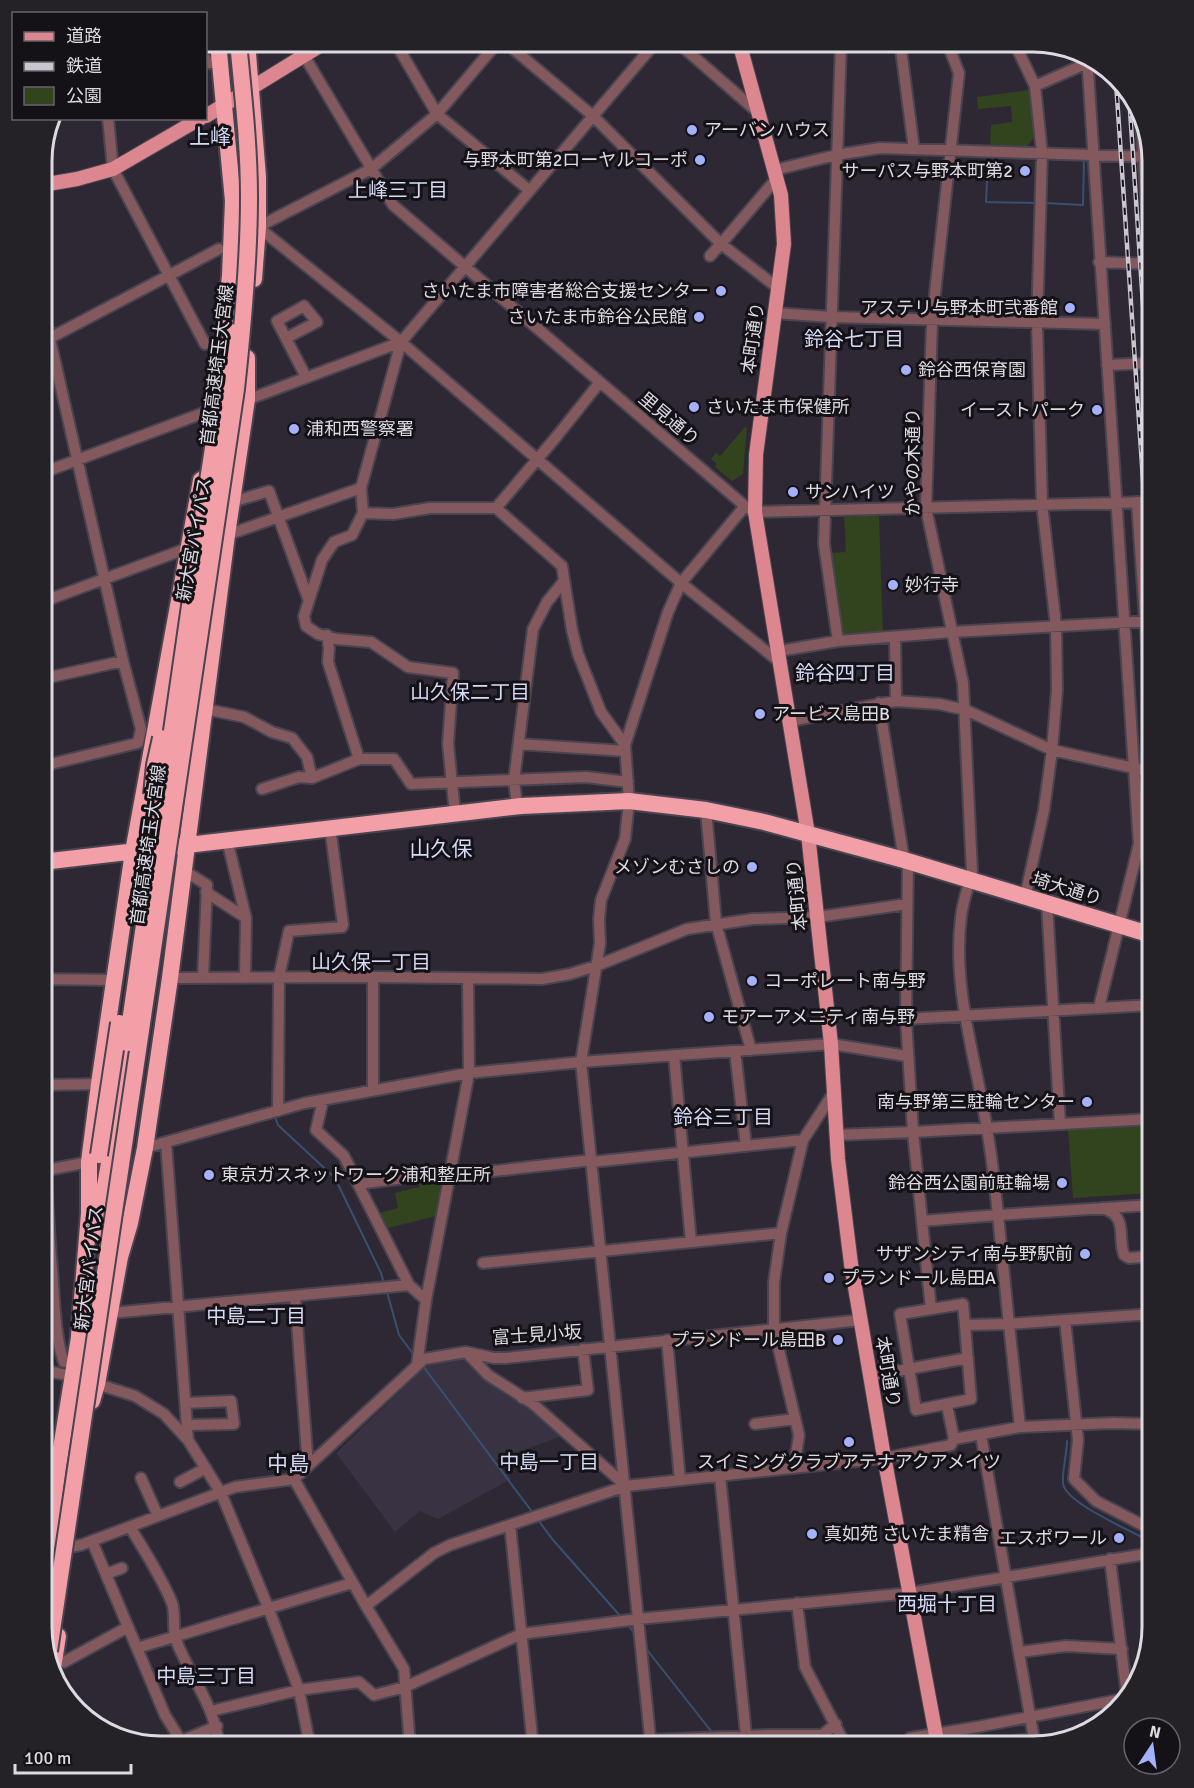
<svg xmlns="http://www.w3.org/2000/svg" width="1194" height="1788" font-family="Signika,'Noto Sans JP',sans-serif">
<rect width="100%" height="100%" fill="#2d2834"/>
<path fill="#393243" d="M467,1355L565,1435L496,1460L511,1479L438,1519L420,1511L395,1532L336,1453L420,1372L424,1362Z"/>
<path fill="#31441d" d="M1029,90L1033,92L1036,135L1025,149L990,147L991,125L1012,122L1011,106L978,109L977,97Z
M745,427L747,428L743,474L732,481L715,467L717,464L711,459L716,453L720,456Z
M879,515L883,635L841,640L828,553L846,552L844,517Z
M1150,1125L1152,1126V1193L1073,1198L1068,1129Z
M445,1175L436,1216L384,1229L376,1214L398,1208L395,1193L419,1187L420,1177Z"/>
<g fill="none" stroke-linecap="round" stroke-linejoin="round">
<path stroke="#385073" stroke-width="2" d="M987,180L986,202L1036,203
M1045,203L1083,205L1084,159
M250,1124L275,1117L278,1125L335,1178L381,1273L384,1284
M387,1292L399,1335L414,1355
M423,1366L533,1513
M1067,1441C1067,1454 1062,1470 1063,1483C1064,1503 1135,1532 1152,1543
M538,1520L553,1540L622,1618
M628,1625L635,1634
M644,1646L711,1731"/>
<g stroke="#494450" stroke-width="14">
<path id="minor" d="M296,42L393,205L745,506L755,512L1152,502
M395,42L437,114L529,190
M498,42L437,114L371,169L258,227L401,342L681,583L781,663
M505,42L593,116L721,244L710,256
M677,42L754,109H757
M900,42L914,149
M947,42L959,73L932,321L926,508L963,683L972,872C968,887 963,901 961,917C952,988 976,1059 987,1129C992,1157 995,1186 998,1215L1152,1205
M1014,42L1035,86L1042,153L1037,323L1042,504L1056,626L1057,690L1052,750L1044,810L1025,897
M1087,56L1139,844L1099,1007
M206,59V63H221
M1035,86L1092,61
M108,118L113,169L205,344
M1141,120L1152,283
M775,170L836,155L880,148L1151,157
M777,178L721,244L778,288
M1099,262L1152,264
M775,313L831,317L1105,324
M286,338L317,322L304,306L277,321L306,377
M42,340L50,338L219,249
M1107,365L1152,363
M244,401L401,342
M42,473L214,409
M361,488L401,342L656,42
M232,502L269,491L309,601
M1137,502L1152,720
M496,508L562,566L572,630L578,654L601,712L625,745
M363,513L393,514L430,508H496L557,436L600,382
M227,535L361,488L363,513L352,535L334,542L322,560L304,616L306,626L318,634L336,639L371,642L408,667L453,673L448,744L455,813
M42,602L188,548
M327,635L329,649L328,662L359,759
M895,637L896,701
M838,641L824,544L841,42
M779,651L838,641L952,632L1152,621
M42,679L123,661
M879,703L904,860
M205,709L244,717L272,732L292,738L307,757L312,778
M790,721L896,701L939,704L966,710L1052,750L1152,772
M519,744L625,751
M42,766L138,743L141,729L123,661L42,304
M262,789L299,777L312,778L359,759H394L411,784L586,777L628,782
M517,806L514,780L533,629L547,602L564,581
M706,810L716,923L751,1050
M229,848L246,918L245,977
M43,862C42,994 41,1126 51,1258C54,1286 54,1338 64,1362
M908,862L906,1019L913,1132L1152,1119
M183,870L207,885L203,978
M206,892L246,918
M1047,904L1060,1124
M170,978L373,977
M42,979L114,980
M906,1019L1152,1005
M735,1051L746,1146
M674,1055L691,1242
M42,1085L99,1084
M373,1090V977L542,979L570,974L596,966L687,929L753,919L818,917L907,904
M323,1100L316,1130L344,1156L409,1285L426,1300
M278,1111L279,977L289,931L342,927L343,925L330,827
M837,1135L913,1132L922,1221L998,1215L1009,1324L965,1325L971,1399L916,1410L900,1314L963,1304L965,1325
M166,1142L188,1440
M145,1148L305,1103L469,1073L581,1062L831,1044L907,1056
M592,1162L803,1140
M42,1171L89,1162
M449,1176L592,1160
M358,1184L450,1172
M1102,1208C1129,1216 1117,1236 1124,1255L1129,1258L1152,1256
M922,1221L931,1309
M483,1263L781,1233
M295,1296L308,1466
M111,1313L409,1285
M667,1340L680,1480
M466,1352L494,1358H506L861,1320
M417,1365L426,1300L469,1073L468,978
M42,1370L72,1376
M870,1376L968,1358
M97,1384L135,1396L164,1414L188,1440L221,1493L268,1607L299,1690L310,1746
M522,1398L588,1390L583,1349
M186,1403L231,1401L234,1424L187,1425
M947,1405L954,1439
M755,1424L795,1419
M1020,1427L1009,1324L1065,1320
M981,1435L1034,1739L1014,1741L1012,1746
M42,1466L58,1467
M794,1468L799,1435L774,1329V1282L781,1233L803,1140L834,1092
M720,1476L747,1745
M141,1478L158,1516
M294,1479L424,1359L466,1352L488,1375L532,1403L626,1486
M180,1482L206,1468
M510,1525L533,1746
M130,1527C145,1552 161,1576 172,1603C176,1615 172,1628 176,1640C190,1677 215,1705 219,1746
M1152,1530L1096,1501L1074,1479L1078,1440L1065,1320L1152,1314
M92,1541L165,1715L181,1741
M70,1547L81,1545L235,1487L294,1479L366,1606
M1110,1559L1127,1696
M106,1574L122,1568
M797,1603L805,1667L846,1746
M137,1648L352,1583
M1020,1652L1066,1646L1122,1649
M64,1662L128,1627
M211,1711L299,1690L359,1682L374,1695L405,1687L521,1634L638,1619L910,1593L1152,1553
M910,1738L977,1727L1123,1699
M651,1740L770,1735H822L836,1724
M150,1745L181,1741L217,1726
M410,1746L404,1669L366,1606L434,1553L450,1545L626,1486L885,1458L951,1445L954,1439L1020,1427L1113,1423L1152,1424
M651,1746L581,1062L600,943L599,919L601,900L625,839L629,801L625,745L668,612L681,583L745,506
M728,1746H820"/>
</g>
<g stroke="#494450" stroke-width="16">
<path id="major" d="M739,42L781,195L784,244L756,455L755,512L808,834L831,1044L838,1159L851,1264L883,1451L938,1746
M206,116L326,42
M42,185L77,179L113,169L201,118"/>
</g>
<g stroke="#494450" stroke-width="20">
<path id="highway" d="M218,42L233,201L230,276L222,348
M247,42L258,177V227L254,279
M42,862L521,806L629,801L706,810L764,822L904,860L1152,935
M97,1232L132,1030
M79,1336L89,1213V1162L99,1084L133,852L201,480
M92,1401L97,1384L120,1257L130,1223L145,1148L170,978L227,535L247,399V358
M42,1589L58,1467L81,1325
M53,1668L58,1636"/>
</g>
<use href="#minor" stroke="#84595e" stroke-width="10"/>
<use href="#major" stroke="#dc8690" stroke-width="14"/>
<use href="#highway" stroke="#f39fa8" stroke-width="16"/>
<g stroke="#cac6cf" stroke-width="4.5">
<path id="rail" d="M1116,82L1152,613
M1129,95L1152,440"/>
</g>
<use href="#rail" stroke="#141217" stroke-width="2" stroke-dasharray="7" stroke-linecap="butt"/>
<g stroke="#494450" stroke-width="20" stroke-linecap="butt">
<path id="highway-bridge" d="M152,795L155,765L161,738
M127,1043L209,474L231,332
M99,1155L119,1023
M49,1651L236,389C243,325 249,262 249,197C249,146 243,94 238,42"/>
</g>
<use href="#highway-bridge" stroke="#f39fa8" stroke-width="16"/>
</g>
<g fill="#a6b1fc" stroke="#141217" stroke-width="2">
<circle cx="692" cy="130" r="6"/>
<circle cx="700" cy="160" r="6"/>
<circle cx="1025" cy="171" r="6"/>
<circle cx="721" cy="291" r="6"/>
<circle cx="1070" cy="308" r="6"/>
<circle cx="699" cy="317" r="6"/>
<circle cx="906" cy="370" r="6"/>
<circle cx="694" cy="407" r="6"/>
<circle cx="1097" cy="410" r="6"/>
<circle cx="294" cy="429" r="6"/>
<circle cx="793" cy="492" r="6"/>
<circle cx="893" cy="585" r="6"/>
<circle cx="760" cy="714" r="6"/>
<circle cx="752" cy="867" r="6"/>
<circle cx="752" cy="981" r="6"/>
<circle cx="709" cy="1017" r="6"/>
<circle cx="1087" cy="1102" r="6"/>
<circle cx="209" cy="1175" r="6"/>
<circle cx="1062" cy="1183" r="6"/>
<circle cx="1085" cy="1254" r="6"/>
<circle cx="829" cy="1278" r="6"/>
<circle cx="838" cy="1340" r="6"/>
<circle cx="849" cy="1442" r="6"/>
<circle cx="812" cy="1534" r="6"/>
<circle cx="1119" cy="1538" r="6"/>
</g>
<g text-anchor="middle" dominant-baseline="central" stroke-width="6" stroke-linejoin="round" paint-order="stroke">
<g font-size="18" fill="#dddae2" stroke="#141217" text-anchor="start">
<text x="704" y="130">アーバンハウス</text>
<text x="688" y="160" text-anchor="end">与野本町第2ローヤルコーポ</text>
<text x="1013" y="171" text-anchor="end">サーパス与野本町第2</text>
<text x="709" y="291" text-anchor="end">さいたま市障害者総合支援センター</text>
<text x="1058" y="308" text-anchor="end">アステリ与野本町弐番館</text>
<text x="687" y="317" text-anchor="end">さいたま市鈴谷公民館</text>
<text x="918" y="370">鈴谷西保育園</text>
<text x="706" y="407">さいたま市保健所</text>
<text x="1085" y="410" text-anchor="end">イーストパーク</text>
<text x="306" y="429">浦和西警察署</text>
<text x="805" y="492">サンハイツ</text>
<text x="905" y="585">妙行寺</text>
<text x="772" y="714">アービス島田B</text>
<text x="740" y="867" text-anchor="end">メゾンむさしの</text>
<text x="764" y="981">コーポレート南与野</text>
<text x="721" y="1017">モアーアメニティ南与野</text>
<text x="1075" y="1102" text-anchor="end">南与野第三駐輪センター</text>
<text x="221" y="1175">東京ガスネットワーク浦和整圧所</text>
<text x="1050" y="1183" text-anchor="end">鈴谷西公園前駐輪場</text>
<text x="1073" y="1254" text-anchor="end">サザンシティ南与野駅前</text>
<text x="841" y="1278">プランドール島田A</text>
<text x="826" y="1340" text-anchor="end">プランドール島田B</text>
<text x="849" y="1462" text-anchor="middle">スイミングクラブアテナアクアメイツ</text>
<text x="824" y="1534">真如苑 さいたま精舎</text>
<text x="1107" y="1538" text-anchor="end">エスポワール</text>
</g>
<g font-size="18" fill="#dddae2" stroke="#141217">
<text transform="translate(753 338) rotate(-82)">本町通り</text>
<text transform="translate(217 365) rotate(-83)">首都高速埼玉大宮線</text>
<text transform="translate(669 419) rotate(40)">里見通り</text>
<text transform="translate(913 462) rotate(-90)">かやの木通り</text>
<text transform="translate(194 539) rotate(-80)">新大宮バイパス</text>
<text transform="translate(148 845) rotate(-82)">首都高速埼玉大宮線</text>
<text transform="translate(1067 889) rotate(17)">埼大通り</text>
<text transform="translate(797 895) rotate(-96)">本町通り</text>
<text transform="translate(89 1268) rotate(-83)">新大宮バイパス</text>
<text transform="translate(537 1335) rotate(-4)">富士見小坂</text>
<text transform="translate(888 1372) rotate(80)">本町通り</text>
</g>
<g font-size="20" fill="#d5daf7" stroke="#141217">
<text x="398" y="190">上峰三丁目</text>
<text x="854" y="339">鈴谷七丁目</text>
<text x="845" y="673">鈴谷四丁目</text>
<text x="470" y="692">山久保二丁目</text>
<text x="371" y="962">山久保一丁目</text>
<text x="723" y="1117">鈴谷三丁目</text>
<text x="256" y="1316">中島二丁目</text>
<text x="549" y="1462">中島一丁目</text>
<text x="947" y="1604">西堀十丁目</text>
<text x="206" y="1676">中島三丁目</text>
</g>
<g font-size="21" fill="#d5daf7" stroke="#141217">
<text x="210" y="137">上峰</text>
<text x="441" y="849">山久保</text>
<text x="288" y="1464">中島</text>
</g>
</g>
<path d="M0 0H1194V1788H0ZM161 52H1033A109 109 0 0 1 1142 161V1627A109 109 0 0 1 1033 1736H161A109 109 0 0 1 52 1627V161A109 109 0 0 1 161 52Z" fill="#242227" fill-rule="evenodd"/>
<path fill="none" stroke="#dddae2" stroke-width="3" d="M161 52H1033A109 109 0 0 1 1142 161V1627A109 109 0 0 1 1033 1736H161A109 109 0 0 1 52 1627V161A109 109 0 0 1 161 52Z"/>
<rect x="12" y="12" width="195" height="108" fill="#141217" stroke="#646268" stroke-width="1.5"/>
<rect x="24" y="32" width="30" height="9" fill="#dc8690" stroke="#646268" stroke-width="1.5"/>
<text x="66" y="42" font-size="18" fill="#dddae2">道路</text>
<rect x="24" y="62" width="30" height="9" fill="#cac6cf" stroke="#646268" stroke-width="1.5"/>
<text x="66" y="72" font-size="18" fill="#dddae2">鉄道</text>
<rect x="24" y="87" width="30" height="18" fill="#31441d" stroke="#646268" stroke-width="1.5"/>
<text x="66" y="102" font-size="18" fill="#dddae2">公園</text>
<g transform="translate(1152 1746) rotate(13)"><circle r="28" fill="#141217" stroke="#646268" stroke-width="1.5"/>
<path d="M0-4.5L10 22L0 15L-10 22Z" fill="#a6b1fc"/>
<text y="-9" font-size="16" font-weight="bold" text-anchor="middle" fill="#dddae2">N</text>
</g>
<path d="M15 1764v9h116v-9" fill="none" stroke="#dddae2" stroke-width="3"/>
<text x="24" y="1764" font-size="18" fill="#dddae2" stroke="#141217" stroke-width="4.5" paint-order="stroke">100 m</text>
</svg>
